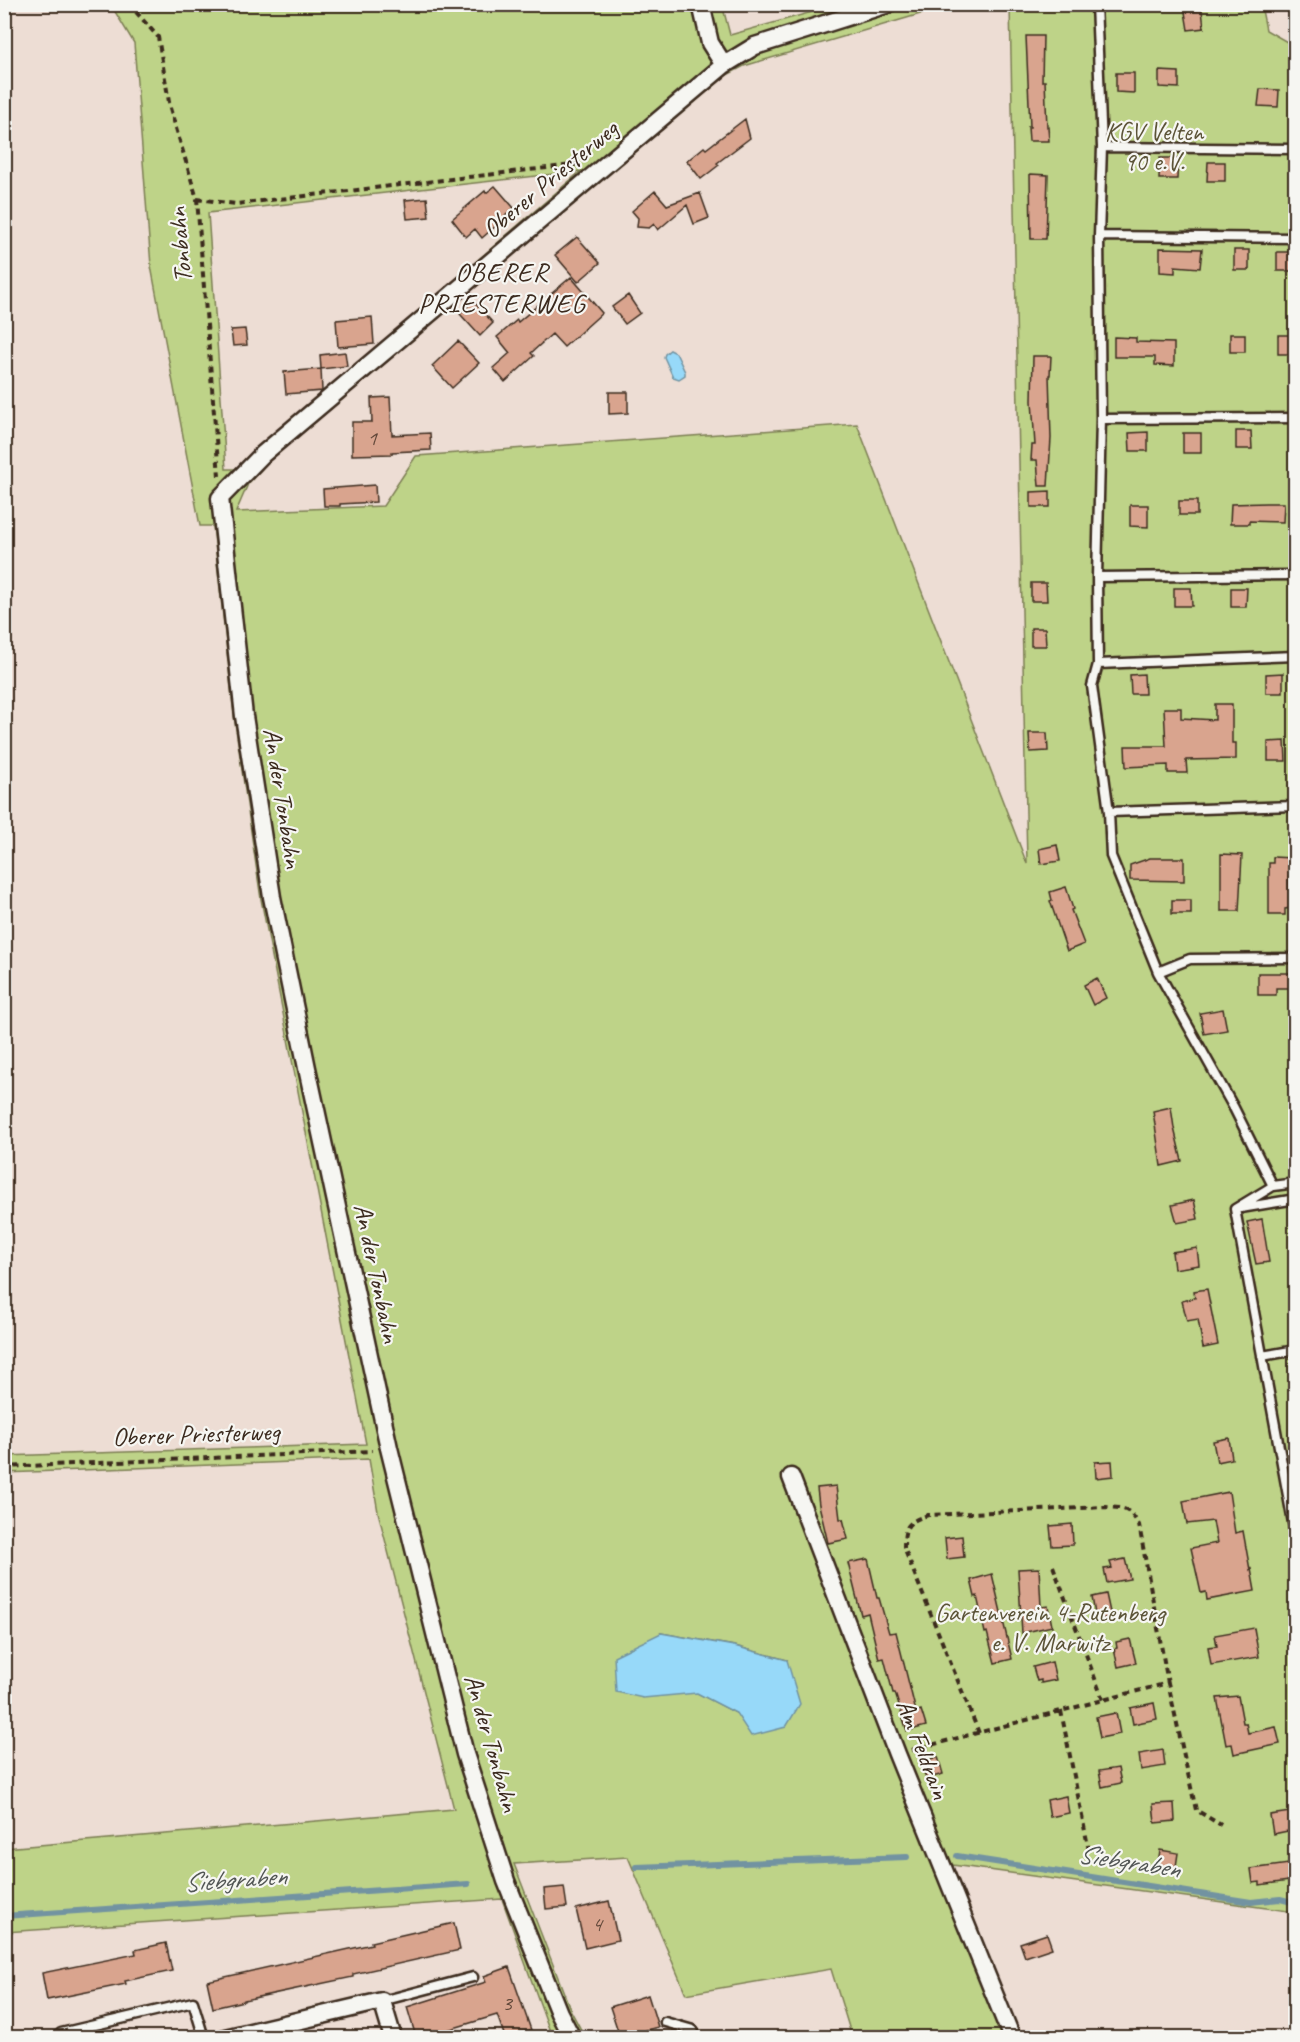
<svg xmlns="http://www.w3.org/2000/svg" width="1300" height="2042" font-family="Caveat,sans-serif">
<rect width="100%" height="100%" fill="#edddd4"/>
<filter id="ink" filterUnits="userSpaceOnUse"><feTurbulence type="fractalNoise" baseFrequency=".0167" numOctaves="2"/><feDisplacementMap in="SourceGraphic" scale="12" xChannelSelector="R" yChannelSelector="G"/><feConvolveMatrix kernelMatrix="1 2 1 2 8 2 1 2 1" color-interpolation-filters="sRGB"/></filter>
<g filter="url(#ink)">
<path fill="#bed388" stroke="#7c7e53" stroke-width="1.5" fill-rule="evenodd" d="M722,4L730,35L837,5H951L744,66L727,75L269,461L248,484L236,512L383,506L416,456L857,424L1027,864L1010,5H1261L1266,30L1296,47L1295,1912L952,1865L1020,2038L852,2037L831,1969L686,1994L628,1857L514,1864L571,2011L585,2037H552L502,1899L5,1932V1848L454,1809L378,1512L369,1459L5,1473L4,1456L366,1444L261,899L234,716L213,526H200L151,266L134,43L111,5ZM581,171L235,469H226L208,213ZM661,1633L735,1646L787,1660L736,1713L697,1693Z"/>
<path fill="#97d9f9" stroke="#7293a1" stroke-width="1.5" d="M670,350L676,353L685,372V375L679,379L673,377L664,357L665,354Z
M661,1633L734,1646L787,1660L800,1704L786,1727L751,1736L736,1713L697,1693L643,1698L616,1692L614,1656Z"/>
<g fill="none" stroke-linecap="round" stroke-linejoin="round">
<path stroke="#7293a1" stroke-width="6" d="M957,1856L1251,1902L1280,1899L1296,1903
M636,1867L907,1857
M4,1916L468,1884"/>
</g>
<path fill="#d9a48e" stroke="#3b2a1e" stroke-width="1.5" d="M1202,10L1204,28L1188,30L1185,12Z
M1026,36H1043L1042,81H1045L1047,127H1048L1049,141H1029L1028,127H1030Z
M1159,71L1179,72V88L1159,87Z
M1116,73H1134V93L1116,92Z
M1260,89L1279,90L1278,107L1258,106Z
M745,119L750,138L717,163L719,165L701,179L687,161L704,147L706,149Z
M1160,158H1178L1177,179H1159Z
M1208,162H1225V181H1207Z
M1030,174L1048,175L1046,239H1031Z
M495,186L514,208L505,216L506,217L482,238L475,229L466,237L452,219L485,191L486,193Z
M655,191L667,205L700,193L709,218L694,224L687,205L658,230L654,224L649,228L637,227L638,218L632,211Z
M427,198L429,217L407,219L405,200Z
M577,237L600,263L578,282L555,255Z
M1160,248L1202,249L1200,268L1175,266V273L1160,272Z
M1234,250H1249V270H1234Z
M1277,252H1296L1295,271H1277Z
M571,277L602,313L564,347L552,334L531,353L534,356L505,382L493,368L510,353L497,337L517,320L518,322Z
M628,295L640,313L625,324L612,307Z
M473,301L493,323L480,336L460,314Z
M372,317L374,344L338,347L336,320Z
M245,329L247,345L233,346L231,330Z
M1230,334H1245V352H1230Z
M1278,335H1296V354H1278Z
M1114,337L1136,338V342L1174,343V366L1155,365V357H1114Z
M458,341L479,363L452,388L432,366Z
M345,352L347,366L321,369L320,355Z
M1033,356H1051L1050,375H1049L1051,438L1048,486H1039L1037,460H1031L1032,445H1035L1032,401Z
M321,369L322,391L286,394L284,372Z
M609,392H628V413L609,414Z
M390,397L392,435L430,433L431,450L392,452V454L352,455V422H372L371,398Z
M1236,431H1251L1252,449H1236Z
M1148,432V451H1130L1129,433Z
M1183,433H1201V453H1183Z
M375,485L376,502L340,504V506H324L323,489Z
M1050,491V507H1031V492Z
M1179,501H1197V515H1179Z
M1266,503H1284L1283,522L1249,521V524H1230L1231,504Z
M1130,505H1148V527L1130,526Z
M1031,583H1046L1047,601H1031Z
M1174,588H1191L1192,606H1174Z
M1231,588H1247L1246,607H1231Z
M1031,628H1045L1046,646H1031Z
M1283,673V693H1266V674Z
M1144,674L1145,694H1131L1130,675Z
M1215,704H1232V743H1236V759L1186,760L1187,773H1168V765L1126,767L1125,746H1166L1164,708H1181V718L1215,720Z
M1029,733H1047L1048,751L1030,752Z
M1285,741L1286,761H1268V742Z
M1057,845L1060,861L1041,864L1039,849Z
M1221,854L1242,855L1239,911H1221Z
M1273,857L1292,858L1293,876H1289L1291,908L1285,909V915H1269V863H1273Z
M1150,858H1184V881L1130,880V865Z
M1066,887L1073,909L1071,910L1084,944L1067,951L1050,901L1052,900L1050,892Z
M1172,900H1191V914H1172Z
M1258,973H1296V988H1276V995H1258Z
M1097,978L1106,998L1093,1005L1084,985Z
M1223,1009L1227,1030L1204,1034L1200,1013Z
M1171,1107L1174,1128L1182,1161L1161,1166L1153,1111Z
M1194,1200L1198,1219L1177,1223L1172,1205Z
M1262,1219L1269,1262L1256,1264L1247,1222Z
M1197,1248L1199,1265L1174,1269L1172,1252Z
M1207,1289L1218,1345L1203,1348L1198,1319L1187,1321L1182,1301L1195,1298L1194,1291Z
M1229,1438L1232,1459L1217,1462L1213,1441Z
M1112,1461L1113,1476L1096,1478L1095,1462Z
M836,1486L840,1519H843L848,1539L828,1543L819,1505L817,1488Z
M1229,1492L1235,1533L1243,1531L1250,1570L1251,1569L1255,1591L1207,1600L1206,1592L1201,1593L1191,1548L1217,1543L1213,1521L1187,1524L1183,1501Z
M1072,1524L1073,1545L1052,1546L1050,1526Z
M962,1536L964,1557L947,1559L945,1538Z
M868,1559L877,1598H879L889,1633L896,1632L916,1712L921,1710L926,1726L907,1731L895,1693H893L884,1658L879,1659L868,1613L861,1615L848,1563Z
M1125,1559L1130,1579L1107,1583L1104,1569L1112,1568L1110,1562Z
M1039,1568L1041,1607L1048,1606L1052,1626L1022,1633L1018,1569Z
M992,1574L1012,1659L995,1663L987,1632L985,1633L977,1596L975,1597L971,1580Z
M1106,1594L1111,1617L1096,1620L1092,1597Z
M1254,1628L1259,1657L1211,1665L1208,1647L1217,1646L1215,1635Z
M1130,1639L1136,1663L1118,1667L1114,1649L1117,1648L1116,1642Z
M1052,1662L1056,1680L1041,1683V1680L1037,1681L1033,1667Z
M1238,1696L1243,1723H1246L1248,1733L1276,1727L1280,1744L1234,1754L1232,1744L1226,1745L1217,1698Z
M1154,1703L1157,1719L1133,1724L1130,1708Z
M1116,1713L1120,1734L1100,1738L1096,1717Z
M1163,1750L1165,1766L1141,1770L1139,1754Z
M938,1757L943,1774L926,1779L921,1762Z
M1118,1768L1121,1783L1102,1787L1099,1771Z
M1066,1796L1069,1813L1050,1817L1047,1800Z
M1174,1803L1175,1821L1155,1823L1153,1804Z
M1290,1812L1293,1830L1273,1834L1270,1815Z
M1160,1850L1178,1853L1175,1873L1157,1871Z
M1296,1863V1880L1260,1885V1882L1253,1883L1251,1869Z
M564,1887L567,1907L546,1909L544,1889Z
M609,1901L618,1940L585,1948L576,1909Z
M454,1923L460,1950L353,1974V1977L244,2000V2001L213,2008L207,1981L372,1944L371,1942Z
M1047,1934L1052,1948L1025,1957L1020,1943Z
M166,1943L172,1971L125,1981L126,1984L47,2000L42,1973L136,1954L135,1950Z
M509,1967L531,2030L505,2037L497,2015L424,2037H416L407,2007L486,1982L484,1976Z
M648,1995L658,2027L620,2037L610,2007Z"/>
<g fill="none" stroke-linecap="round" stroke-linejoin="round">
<g stroke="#3b2a1e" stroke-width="13">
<path id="lane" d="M1096,4L1102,147L1099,236L1101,419L1097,577L1098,664L1092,686L1109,812L1111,856L1158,972L1234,1108L1273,1186L1296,1183
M1102,147L1296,149
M1099,236L1296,238
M1101,419L1296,418
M1097,577L1296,575
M1098,664L1296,656
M1109,812L1296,806
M1158,972L1190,959L1296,958
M1273,1186L1235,1209L1296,1539
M1241,1208L1296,1199
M1262,1356L1296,1350
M382,2001L473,1977
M665,2022L693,2030L696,2038
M61,2033L193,2002L204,2038"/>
</g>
<g stroke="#3b2a1e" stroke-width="21">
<path id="street" d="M701,4L710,43L724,65
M791,1477L897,1754L1012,2038
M225,2038L382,2001L393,2038
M572,2038L559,2013L506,1881L465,1754L389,1448L307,1068L272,897L244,716L220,498L263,454L724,65L755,46L888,4"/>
</g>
<path stroke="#3b2a1e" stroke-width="4" stroke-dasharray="6 4.5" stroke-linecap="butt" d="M129,4L158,37L170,108L197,199L219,476
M197,199L236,204L581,164
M4,1467L372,1451
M1053,1566L1103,1700
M1061,1711L1089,1851
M979,1733L904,1548C904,1526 907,1522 928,1515L1106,1507C1125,1508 1129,1508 1139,1525L1168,1683
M912,1750L1168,1683L1196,1810L1221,1825"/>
<use href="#lane" stroke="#f6f6f2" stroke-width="8"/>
<use href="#street" stroke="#f6f6f2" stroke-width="16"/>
</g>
</g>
<g text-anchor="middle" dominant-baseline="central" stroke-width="4.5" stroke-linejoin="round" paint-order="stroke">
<g font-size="22" fill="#62483a">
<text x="372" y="438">1</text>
<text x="597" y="1924">4</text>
<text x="507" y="2003">3</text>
</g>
<g font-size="26" fill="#5c5438" stroke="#f6f6f2">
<text x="1154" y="131">KGV Velten<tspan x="1154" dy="30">90 e.V.</tspan></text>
<text x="1050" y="1612">Gartenverein 4-Rutenberg<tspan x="1050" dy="30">e. V. Marwitz</tspan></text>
</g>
<g font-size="26" fill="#3b2a1e" stroke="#f6f6f2">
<text transform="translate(550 179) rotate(-40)">Oberer Priesterweg</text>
<text transform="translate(180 245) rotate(-95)">Tonbahn</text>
<text transform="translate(283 798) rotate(81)">An der Tonbahn</text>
<text transform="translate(377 1273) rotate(78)">An der Tonbahn</text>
<text transform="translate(196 1434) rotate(-2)">Oberer Priesterweg</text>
<text transform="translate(492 1743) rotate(74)">An der Tonbahn</text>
<text transform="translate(923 1749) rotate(69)">Am Feldrain</text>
</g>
<g font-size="27" letter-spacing="1.5" fill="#3b2a1e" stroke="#f6f6f2">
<text x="502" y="272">OBERER<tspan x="502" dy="31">PRIESTERWEG</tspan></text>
</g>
<g font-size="27" font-style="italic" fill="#525655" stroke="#f6f6f2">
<text transform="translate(1129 1861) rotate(9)">Siebgraben</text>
<text transform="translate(235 1879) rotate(-4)">Siebgraben</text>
</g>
</g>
<rect width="1300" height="2042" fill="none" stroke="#f6f6f2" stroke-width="24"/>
<rect x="12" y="12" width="1276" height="2018" fill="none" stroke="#3b2a1e" stroke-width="2" filter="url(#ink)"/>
</svg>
